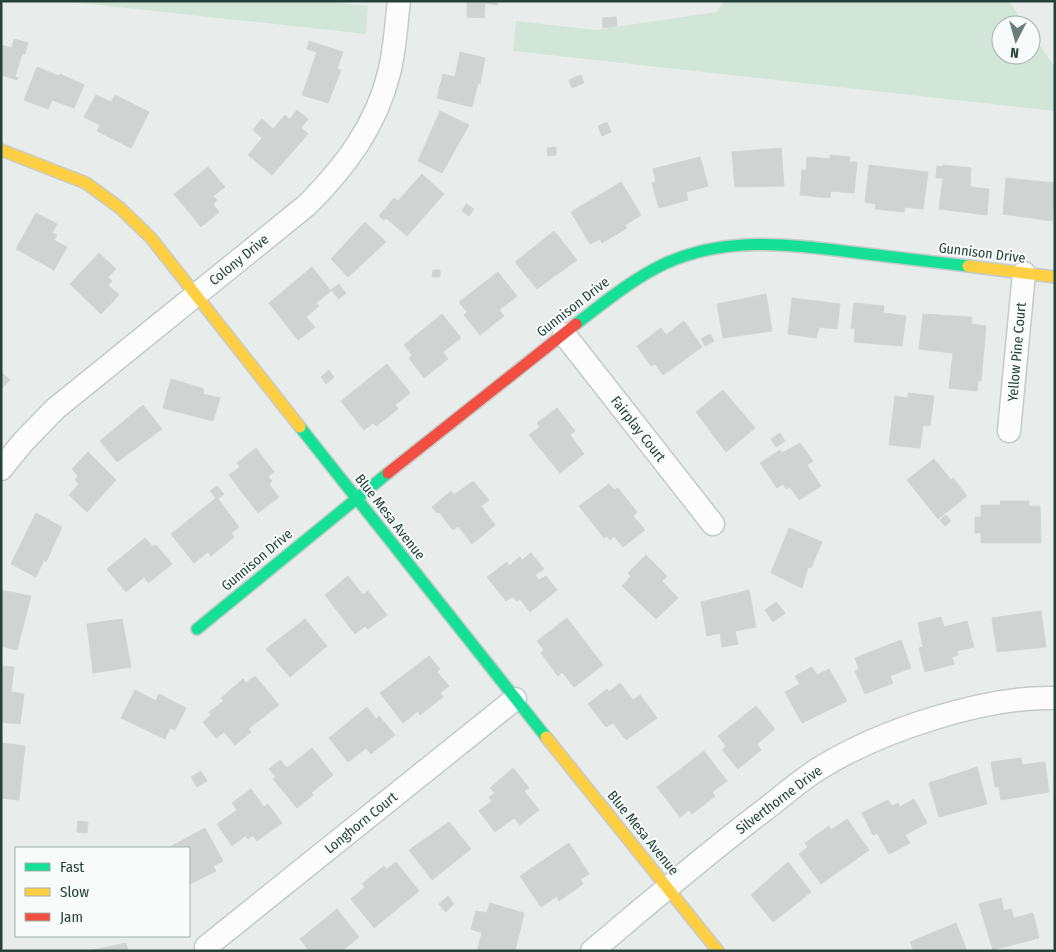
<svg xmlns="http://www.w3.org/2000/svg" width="1056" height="952" font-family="'Fira Sans Condensed',sans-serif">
<rect width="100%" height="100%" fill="#e8edeb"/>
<path fill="#d1e6d8" d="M62,1H322L368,6L366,34Z
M725,1H1009L1025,25H1001V55H1031V33L1055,67V111L513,51L516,21L595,30L716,12Z"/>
<path fill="#cfd4d2" stroke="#d1d6d4" d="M467,1H497V5L485,3L484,18L467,17Z
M616,17L617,26L603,28L602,18Z
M14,39L28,43L25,54H22L15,77L18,78L17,80L1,75V45L12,48Z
M309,41L343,52L337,69L341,70L328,103L302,95L317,52L307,49Z
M460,52L485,58L480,84L478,83L472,107L437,98L443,74L455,77Z
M37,67L59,76L60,74L84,85L74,108L52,100L48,109L24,100Z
M581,75L584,83L572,88L569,80Z
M96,95L111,102L115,95L149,112L131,148L97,131L100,125L84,117Z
M297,110L308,119L301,128L308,134L272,175L248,155L262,138L253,130L262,119L273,129L285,115L290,119Z
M440,111L469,125L442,173L418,161Z
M607,122L611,132L602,136L598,126Z
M556,147V155L548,156L547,148Z
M781,148L784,186L735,187L732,152Z
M830,155L850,157L849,162H857L854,193L831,191L830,198L800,195L802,170L806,171L807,157L830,159Z
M700,157L708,186L686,192L688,200L659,208L652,183L656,182L653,169Z
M869,165L928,172L923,209L905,207L904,212L875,209L876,204L865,202Z
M943,165L971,168L970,187L989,189L987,215L939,209L943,178H936L937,166L942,167Z
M208,167L225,187L213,196L217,200L213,204L219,212L201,227L174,194Z
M422,174L444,194L407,236L386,218L384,220L379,216L394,198L398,201Z
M1006,178L1055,183L1052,221L1003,214Z
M621,182L641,215L625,225L627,228L602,243L600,239L590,244L571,212Z
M466,204L474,209L469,216L462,211Z
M36,213L57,224L52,233L57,235L54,240L67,247L54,270L16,249Z
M365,222L386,242L348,277L331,259Z
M554,231L577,260L537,289L515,262Z
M99,253L116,269L108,277L112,281L108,285L119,295L101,314L70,284Z
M312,267L331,291L316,303L319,306L306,317L315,327L298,340L269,303Z
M433,270H440V277H432Z
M498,272L517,296L499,310L504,316L480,335L464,315L467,312L459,302Z
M339,284L346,293L339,299L331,290Z
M766,294L772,331L723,338L717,304Z
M792,298L840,304L837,329L819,327L816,338L788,334Z
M854,303L884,306L883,313L906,316L902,346L854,342L855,328H851Z
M442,314L461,338L443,352L448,359L424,378L409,358L412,355L404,345Z
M923,314L972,317L971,324L986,326L981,381H978L977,391L949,388L953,353L919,349Z
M684,321L702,347L663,375L655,364L651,366L637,346L661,328L666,335Z
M710,334L714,341L705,346L701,339Z
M387,364L410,393L395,405L398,409L376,426L373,423L364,430L341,401Z
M329,370L334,377L326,384L321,377Z
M1,372L10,380L1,389Z
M171,379L204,389L203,394L220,398L213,421L163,408Z
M723,390L755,428L726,452L696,412Z
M908,393L934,396L930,426L923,425L920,448L889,445L895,396L908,398Z
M143,405L162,429L117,462L100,441Z
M557,408L575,431L570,435L584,454L560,473L529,435L540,427L537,423Z
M780,433L785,441L776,447L771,439Z
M800,443L813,461L807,465L821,486L799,500L790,487L786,489L783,484L777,488L760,463L780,450L782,453Z
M256,448L274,472L268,476L272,481L269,484L279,497L258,513L229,475L240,467L237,463Z
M88,452L116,480L87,512L69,495L79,484L75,480L78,476L72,469Z
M934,459L951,480L953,478L967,496L938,519L907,480Z
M473,481L489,500L481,506L495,525L472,544L458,526L453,530L439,512L437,513L432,507L451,491L454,495Z
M609,484L614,490L618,488L637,512L633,516L645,530L623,547L614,536L610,540L607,536L604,538L579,506Z
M217,486L224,494L218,499L239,527L231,533L234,537L211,556L208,552L194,563L171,534L216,498L210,491Z
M1000,501H1029V506H1040L1041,543H981V533H975V517H981V505H1001Z
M36,513L62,527L46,562L44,560L36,577L11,564Z
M946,515L951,521L945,526L940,520Z
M789,528L822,542L811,568L808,567L802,588L771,573Z
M145,538L153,547L156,545L172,564L148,583L144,577L126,592L107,569Z
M531,553L544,569L535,575L539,580L546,576L557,590L530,612L520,599L517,601L512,597L506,601L487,577L507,562L509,566L520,557L522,560Z
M646,555L667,576L662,581L678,598L656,619L622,586L631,576L628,573Z
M348,576L363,595L368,591L387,615L368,629L365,626L355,634L325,595Z
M1,590L31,596L17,650L1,646Z
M749,590L756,627L735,631L738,644L722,647L720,633L707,636L701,602Z
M776,602L785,613L773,622L765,610Z
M1041,611L1046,647L997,652L992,618Z
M941,617L944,627L967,621L974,647L957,651L958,655L952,657L954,664L925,672L919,648L923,647L918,623Z
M567,618L603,665L574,687L562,672L558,676L541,653L544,650L537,641Z
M122,619L131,667L93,673L87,624Z
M305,619L327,646L290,677L266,649Z
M901,640L911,668L890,676L893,683L865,694L855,671L859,669L855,658Z
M429,656L440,669L437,672L449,686L440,693L443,697L420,715L418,711L403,723L380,693Z
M1,666L14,667L11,692L24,694L20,724L1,722Z
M812,667L817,675L829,669L847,701L802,723L785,692L800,684L795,676Z
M255,676L279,705L248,729L251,732L235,745L224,732L216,738L203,722L211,715L209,712L224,701L221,698L243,679L246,683Z
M620,683L633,700L640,695L657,718L626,740L613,723L606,727L588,704L607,689L609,692Z
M135,690L156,701L159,694L186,708L175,730L170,728L165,739L121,718Z
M756,706L775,729L757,744L761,750L738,769L722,750L726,746L718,736Z
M367,707L376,719L379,716L395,735L371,754L366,748L348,762L329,738Z
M1,743L25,746L19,800L1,798Z
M312,748L333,775L311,793L313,795L297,808L273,779L276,777L269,769L280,760L287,768Z
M704,751L727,781L712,792L715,796L692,814L689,810L680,817L657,787Z
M1021,758L1022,765L1045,762L1049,792L1001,800L999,787H995L991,762Z
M977,767L987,804L939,817L929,783Z
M513,768L529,788L524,791L539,810L520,825L514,818L495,832L479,811L492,801L489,797L495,793L490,788Z
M201,771L207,781L197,787L191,777Z
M251,789L264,807L268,804L282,823L257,841L253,835L248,839L245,836L232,846L217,824L237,810L232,803Z
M914,799L927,823L905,835L910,843L889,854L877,833L873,835L862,813L888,800L892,806L898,803L900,807Z
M847,819L869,850L821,884L799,854L808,847L805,843L829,826L831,830Z
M78,821L88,822L87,833L77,832Z
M449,822L471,849L432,880L409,850Z
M205,828L223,861L213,866L216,871L190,884L189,848H168Z
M569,843L589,874L580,879L583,884L559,901L557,896L541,907L520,876Z
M396,862L419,891L374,928L351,899L365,887L362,884L384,866L387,869Z
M788,862L811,892L773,922L751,895Z
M448,896L454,904L446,912L439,904Z
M1001,898L1004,911L1011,909L1014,918L1033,913L1039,938L993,950L979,904Z
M490,903L524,913L515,951H477L482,933L471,929L476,911L487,913Z
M337,909L359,937L342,951H309L300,939Z
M956,923L967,951H914L910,942Z
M126,943L128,951H93V950Z"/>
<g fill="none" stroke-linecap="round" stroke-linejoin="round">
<g stroke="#c5cac8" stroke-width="25">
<path id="street" d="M564,334L713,524
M1009,431L1024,273
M1,469L23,442L55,409L307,205C345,167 376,126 389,73C395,50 396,25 399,1
M206,947L515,699
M592,951C649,903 704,856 763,811C782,797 800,780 820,768C880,731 984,696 1055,698"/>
</g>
<g stroke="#c3cbc8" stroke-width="14">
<path id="fast" d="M576,324C605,302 631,280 664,264C725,236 787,244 851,252C890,257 929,261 968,266
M300,427L546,737
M197,629L388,473"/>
</g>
<g stroke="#c3cbc8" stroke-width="14">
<path id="slow" d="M1,150L86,183L120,208L151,238L300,427
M968,266L1055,277
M546,737L718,951"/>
</g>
<g stroke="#c3cbc8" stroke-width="14">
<path id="jam" d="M388,473L576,324"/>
</g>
<use href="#street" stroke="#fcfcfc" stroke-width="22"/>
<use href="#fast" stroke="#16e098" stroke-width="11"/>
<use href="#slow" stroke="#ffcf43" stroke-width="11"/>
<use href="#jam" stroke="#f24e42" stroke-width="11"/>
</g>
<g text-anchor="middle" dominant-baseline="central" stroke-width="4" stroke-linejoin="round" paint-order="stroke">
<g font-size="14" fill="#24423a" stroke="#f7fbf9">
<text transform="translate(982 253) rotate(7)">Gunnison Drive</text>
<text transform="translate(239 260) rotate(-39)">Colony Drive</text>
<text transform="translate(573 307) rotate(-38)">Gunnison Drive</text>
<text transform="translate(1017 352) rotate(-85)">Yellow Pine Court</text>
<text transform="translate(638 429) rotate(52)">Fairplay Court</text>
<text transform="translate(390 517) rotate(52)">Blue Mesa Avenue</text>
<text transform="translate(257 560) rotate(-40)">Gunnison Drive</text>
<text transform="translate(779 800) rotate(-37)">Silverthorne Drive</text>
<text transform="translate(361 823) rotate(-39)">Longhorn Court</text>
<text transform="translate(643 833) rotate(51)">Blue Mesa Avenue</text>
</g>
</g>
<rect width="1056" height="952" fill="none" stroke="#24423a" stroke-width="5"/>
<rect x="15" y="847" width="175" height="90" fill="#f7fbf9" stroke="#a3b1ad"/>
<rect x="25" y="863" width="25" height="8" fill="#16e098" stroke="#a3b1ad"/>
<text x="60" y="872" font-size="15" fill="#24423a">Fast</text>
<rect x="25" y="888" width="25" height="8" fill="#ffcf43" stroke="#a3b1ad"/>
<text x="60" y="897" font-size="15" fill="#24423a">Slow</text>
<rect x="25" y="913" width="25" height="8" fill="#f24e42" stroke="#a3b1ad"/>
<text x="60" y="922" font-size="15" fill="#24423a">Jam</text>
<g transform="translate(1016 40) rotate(186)"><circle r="24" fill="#f7fbf9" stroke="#a3b1ad"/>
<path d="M0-4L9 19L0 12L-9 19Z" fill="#697e78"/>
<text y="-8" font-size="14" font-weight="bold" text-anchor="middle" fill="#24423a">N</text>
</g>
</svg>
